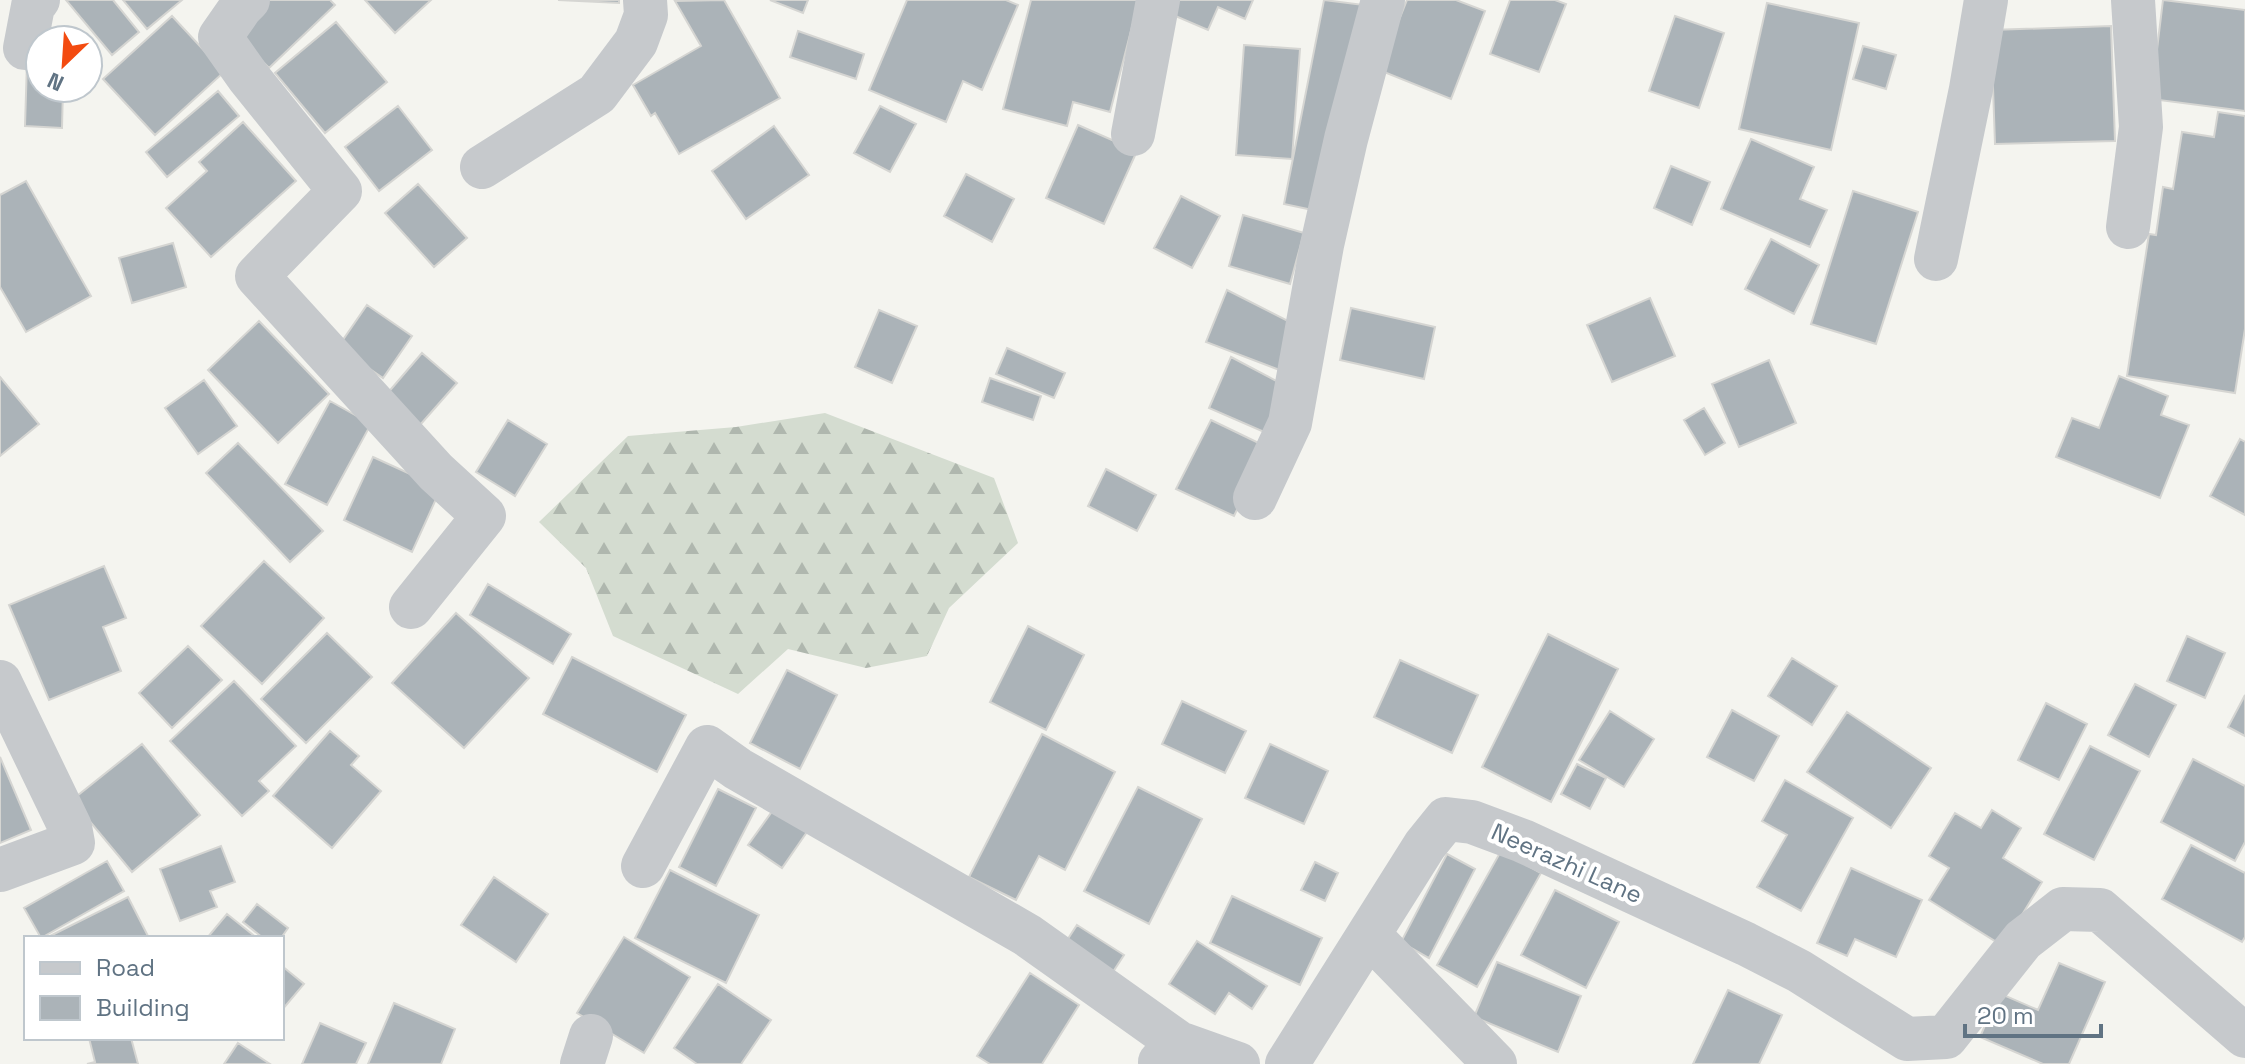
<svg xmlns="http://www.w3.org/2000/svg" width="2245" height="1064" font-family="'Space Grotesk',sans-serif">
<defs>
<pattern id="forest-firs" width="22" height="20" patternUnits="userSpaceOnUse" patternTransform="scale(2)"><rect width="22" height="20" fill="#d4dcd0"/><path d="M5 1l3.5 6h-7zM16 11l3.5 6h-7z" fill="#afb7ae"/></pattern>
</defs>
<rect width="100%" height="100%" fill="#f4f4ef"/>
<path fill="url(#forest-firs)" d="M825,413L994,478L1018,543L949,608L927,656L866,668L788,649L738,694L613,636L586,568L539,522L628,436L736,427Z"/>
<path fill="#abb3b8" stroke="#d5d5d2" stroke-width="2" d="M66,0H113L139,32L112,55Z
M123,0H182L147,29Z
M262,0H330L335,5L269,68L232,30Z
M365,0H431L395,33Z
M558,0H619V3Z
M724,0L780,98L679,154L655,113L651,116L633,85L701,46L675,1Z
M770,0H808L803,13Z
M907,0H1006L1018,5L982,90L963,81L946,122L869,90Z
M1031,0H1139L1110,112L1073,102L1067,126L1003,109Z
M1179,0H1253L1245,19L1218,7L1208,30L1173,15Z
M1324,0L1364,5L1322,212L1284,204Z
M1407,0H1456L1485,11L1451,99L1379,70Z
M1510,0H1555L1566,4L1539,72L1490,54Z
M2163,0L2245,10V111L2151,99Z
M1767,3L1859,23L1831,150L1739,129Z
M172,16L224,72L155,135L103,79Z
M1675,16L1724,33L1699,108L1649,91Z
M336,22L387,82L325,133L275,73Z
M2111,26L2115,141L1995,144L1991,30Z
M798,31L864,54L856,79L790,57Z
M1244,45L1300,49L1292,159L1236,155Z
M1863,46L1896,55L1886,89L1853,79Z
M27,62H40V88H63L62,128L25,126Z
M218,91L239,116L167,177L146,152Z
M398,106L432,150L379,191L345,147Z
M880,106L916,124L890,172L854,153Z
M2218,112L2245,116V329L2235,393L2127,376L2149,234L2156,235L2163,187L2173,189L2182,132L2214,137Z
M243,122L296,181L211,257L166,208L207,171L199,162Z
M1078,125L1137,151L1104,224L1046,198Z
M774,126L809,175L746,219L712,171Z
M1751,139L1814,167L1800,199L1827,210L1810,247L1721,209Z
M1671,166L1710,182L1692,225L1654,208Z
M966,174L1014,199L992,242L944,216Z
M26,181L91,296L26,332L0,287V195Z
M418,184L467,238L434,267L385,213Z
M1853,191L1918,212L1876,344L1811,324Z
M1181,196L1220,216L1192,268L1154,248Z
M1243,215L1304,233L1290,284L1229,266Z
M1771,239L1819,265L1794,314L1745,289Z
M173,243L186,287L132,303L119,258Z
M1227,290L1296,325L1290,374L1206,342Z
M1650,298L1675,356L1612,382L1587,325Z
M367,305L412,336L383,378L338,347Z
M1351,308L1435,327L1424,379L1340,360Z
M879,310L917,326L892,383L855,367Z
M259,321L329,394L278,443L208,370Z
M1007,348L1065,373L1054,398L996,374Z
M422,353L457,383L420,425L386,395Z
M1231,357L1286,386L1278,438L1209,408Z
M1769,360L1796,423L1739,447L1712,384Z
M2119,376L2168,396L2161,415L2189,425L2160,498L2056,457L2072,418L2099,428Z
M0,377L39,424L0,456Z
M990,378L1041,396L1033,420L982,402Z
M204,380L237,426L198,454L165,408Z
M330,401L371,424L327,505L285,484Z
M1704,408L1725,443L1705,455L1684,420Z
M508,420L547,444L515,496L476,472Z
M1211,420L1267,447L1234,516L1176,489Z
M2240,439L2245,442V515L2210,496Z
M238,443L323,531L290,562L206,473Z
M373,457L441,488L412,552L344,520Z
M1106,469L1156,495L1137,531L1088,506Z
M264,561L324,618L262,684L201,626Z
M104,566L126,618L103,627L121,671L49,700L9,605Z
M488,584L571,634L553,664L470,615Z
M456,613L529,678L464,748L392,683Z
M1028,626L1084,655L1046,730L990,702Z
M327,633L372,677L306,743L261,699Z
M1548,634L1618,669L1551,802L1482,767Z
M2187,636L2225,653L2205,698L2167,681Z
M188,646L222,680L172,728L139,693Z
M572,657L686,715L657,772L543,714Z
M1792,658L1837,686L1812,725L1768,696Z
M1400,660L1478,695L1452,753L1374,717Z
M787,670L837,695L800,769L750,743Z
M234,681L296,746L259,781L269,791L242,816L170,741Z
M2135,684L2176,705L2149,757L2108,735Z
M2245,695V736L2228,727Z
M1182,701L1246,731L1225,773L1162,744Z
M2046,703L2087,724L2059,780L2018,760Z
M1732,710L1779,736L1754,781L1707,757Z
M1610,711L1654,739L1624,787L1579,760Z
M1847,712L1931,768L1891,828L1807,772Z
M330,731L359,756L351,765L381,791L332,848L273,796Z
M1042,734L1115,772L1065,870L1039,856L1016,900L969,877Z
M142,744L200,815L132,872L72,800Z
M1270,744L1328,771L1304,824L1245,798Z
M2090,746L2140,771L2094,860L2044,834Z
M0,757L31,830L0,843Z
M2193,759L2245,786V842L2235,861L2161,822Z
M1577,764L1606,778L1590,809L1561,794Z
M1785,780L1853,818L1801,911L1757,887L1787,835L1762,821Z
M1138,787L1202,819L1149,924L1084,891Z
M718,789L756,808L716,886L679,867Z
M776,806L809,829L782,868L748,845Z
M1992,810L2021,828L2003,858L2042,882L2003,946L1929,900L1949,868L1929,856L1955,813L1981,828Z
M2191,845L2245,873V937L2242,942L2162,899Z
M221,846L235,882L210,891L217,907L180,921L160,869Z
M1501,851L1541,873L1477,987L1437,965Z
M1447,854L1475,869L1429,958L1401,942Z
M107,861L124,891L41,938L24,908Z
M1315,862L1338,873L1325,901L1301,890Z
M1851,868L1922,900L1896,957L1855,939L1847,956L1817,943Z
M670,870L759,915L726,983L635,938Z
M494,877L548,914L516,962L461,925Z
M1555,890L1619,922L1586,988L1521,955Z
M1232,896L1322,938L1300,985L1210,943Z
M128,897L149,938H46Z
M257,904L288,928L281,938H263L243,922Z
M227,914L257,938H207Z
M1077,925L1124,955L1107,981L1060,951Z
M624,937L690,977L644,1053L577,1013Z
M1197,941L1267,986L1252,1009L1229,993L1215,1014L1169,984Z
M1497,962L1581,996L1558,1052L1474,1017Z
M2059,963L2105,982L2069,1064H2043L1980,1037L1999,993L2038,1010Z
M282,966L304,984L282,1010Z
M1030,973L1079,1005L1042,1064H990L977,1056Z
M718,984L771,1020L741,1064H697L674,1048Z
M1728,990L1782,1015L1759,1064H1693Z
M394,1003L455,1029L441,1064H368Z
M320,1023L366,1043L356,1064H302Z
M89,1038H131L138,1064H87L95,1062Z
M238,1043L270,1064H224Z"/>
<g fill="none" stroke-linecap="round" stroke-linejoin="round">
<path stroke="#c6c9cc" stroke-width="44" d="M248,0L241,7L220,37L249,78L340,191L257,276L436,472L484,516L411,607
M25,48L33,6L38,0
M1133,134L1158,0
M482,167L597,94L636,42L646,15L645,0
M2128,227L2141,127L2133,0
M1936,259L1971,89L1986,0
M1255,498L1290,423L1322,245L1346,139L1383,0
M0,682L70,827L73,843L0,870
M643,866L707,747L738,769L1027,935L1179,1043
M1369,935L1495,1064
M1160,1062L1179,1043L1238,1064
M582,1064L591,1036
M1287,1064L1425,845L1446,819L1472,822L1523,841L1746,944L1799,971L1907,1039L1946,1037L2023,940L2063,909L2100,910L2245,1036"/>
</g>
<g text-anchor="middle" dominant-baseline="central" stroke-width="8" stroke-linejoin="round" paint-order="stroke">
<g font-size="24" fill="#607383" stroke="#fff">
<text transform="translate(1567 863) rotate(24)">Neerazhi Lane</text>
</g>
</g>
<rect x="24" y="936" width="260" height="104" fill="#ffffff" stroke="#bfc7cd" stroke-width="2"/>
<rect x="40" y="962" width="40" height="12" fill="#c6c9cc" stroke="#bfc7cd" stroke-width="2"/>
<text x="96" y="976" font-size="24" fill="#607383">Road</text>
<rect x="40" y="996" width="40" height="24" fill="#abb3b8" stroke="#bfc7cd" stroke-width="2"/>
<text x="96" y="1016" font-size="24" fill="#607383">Building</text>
<g transform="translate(64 64) rotate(205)"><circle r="38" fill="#ffffff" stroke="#bfc7cd" stroke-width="2"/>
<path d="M0-6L14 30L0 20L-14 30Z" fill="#f34b10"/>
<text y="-12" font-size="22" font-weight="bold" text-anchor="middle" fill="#607383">N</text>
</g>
<path d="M1965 1024v12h136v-12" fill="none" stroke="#607383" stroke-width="4"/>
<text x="1977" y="1024" font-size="24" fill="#607383" stroke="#ffffff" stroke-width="6" paint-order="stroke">20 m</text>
</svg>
